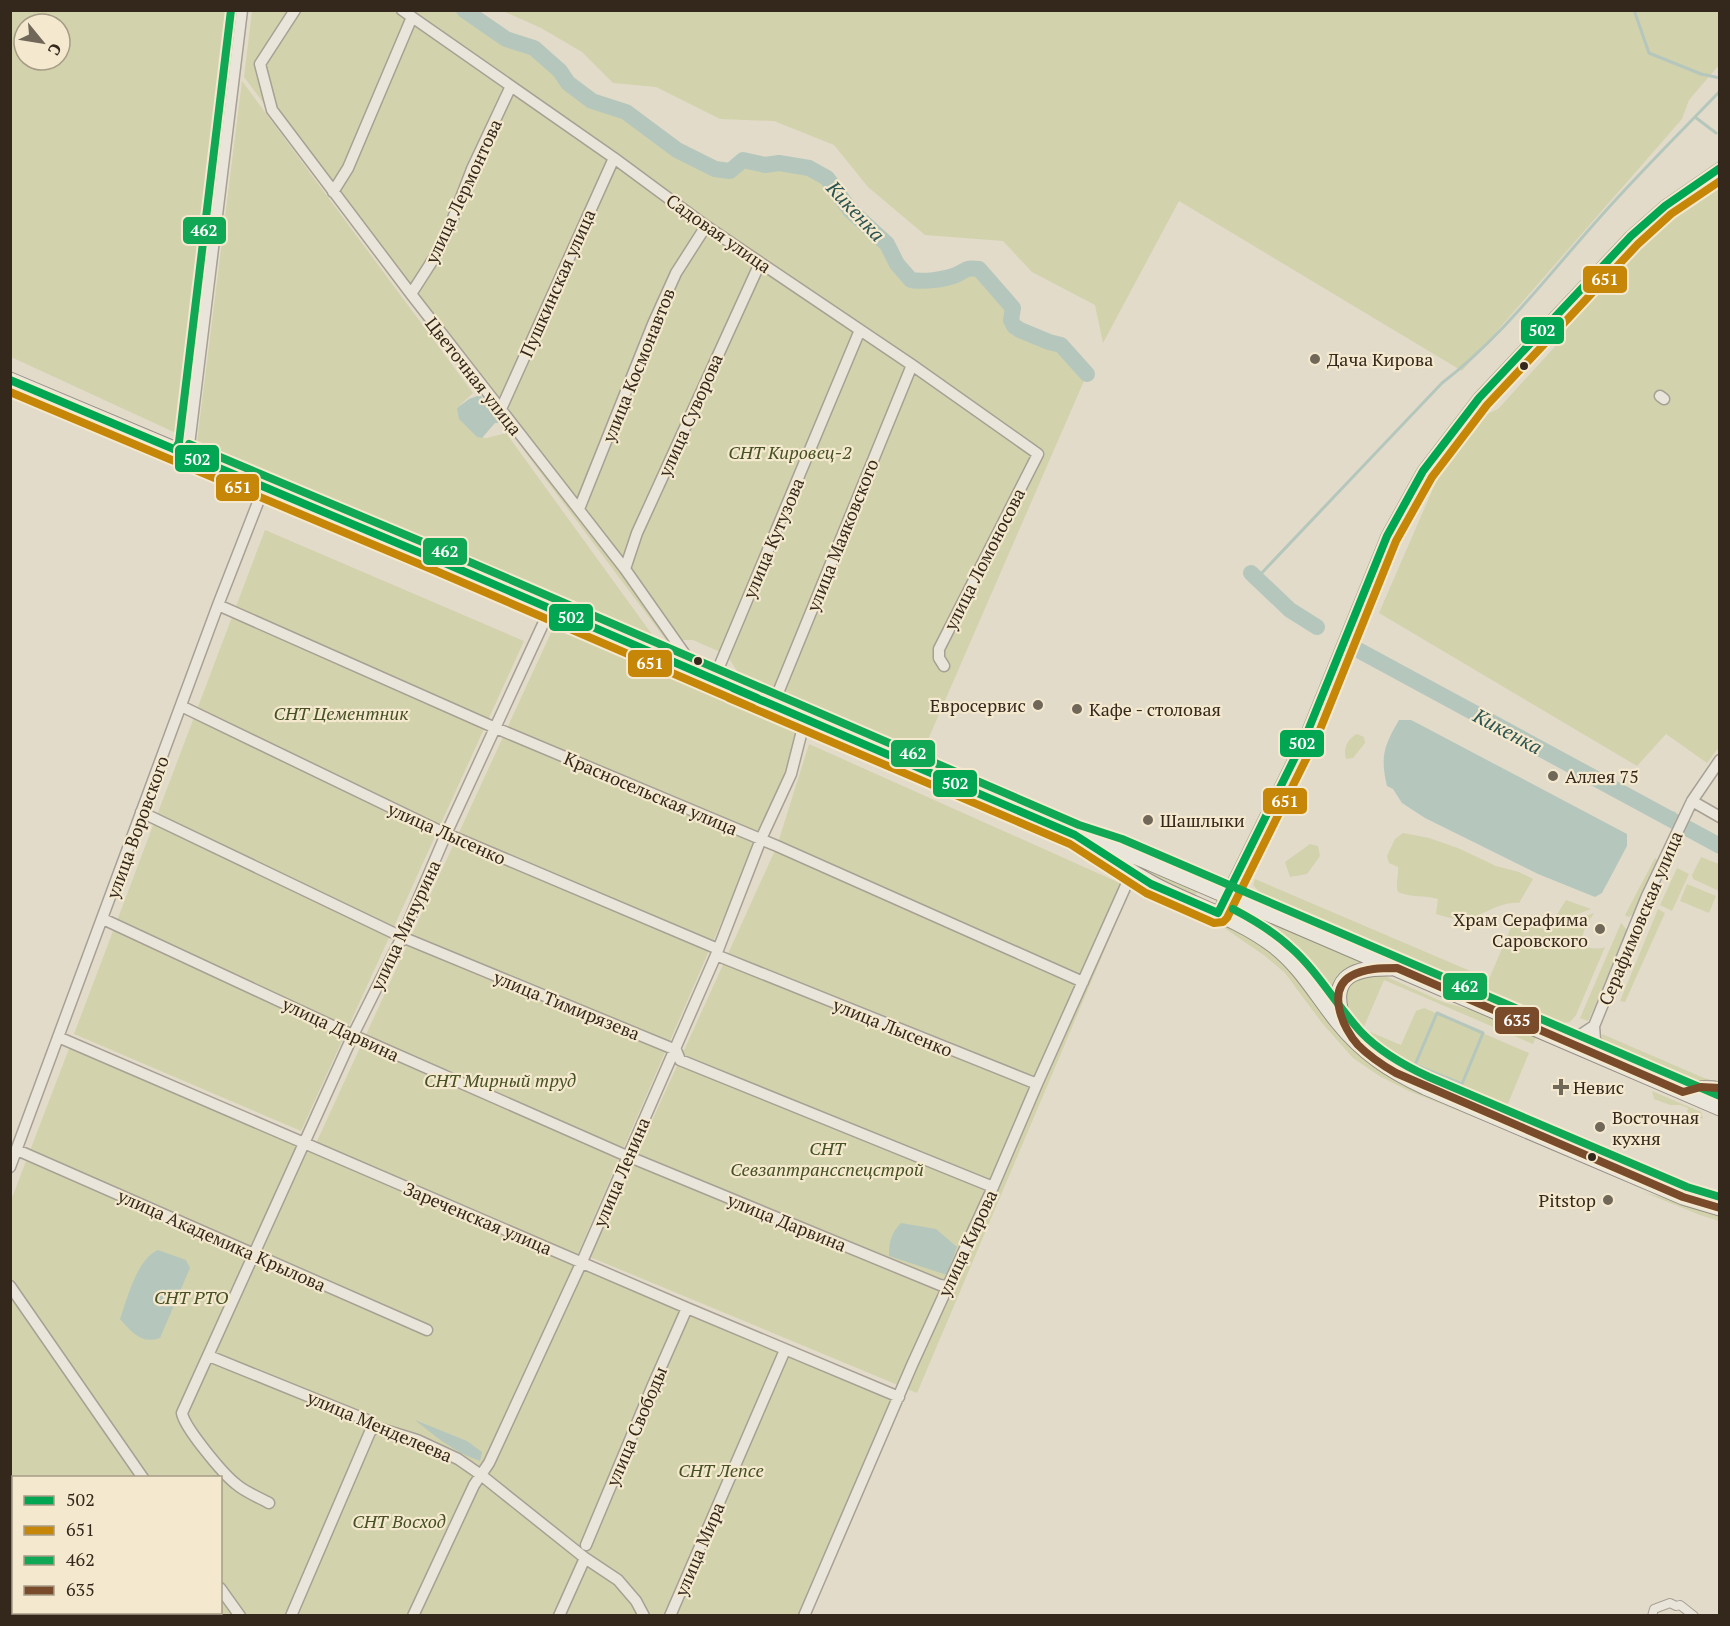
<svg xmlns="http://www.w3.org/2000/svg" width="1730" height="1626" font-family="'PT Serif',serif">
<rect width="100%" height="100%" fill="#e2dbca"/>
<path fill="#d2d2ac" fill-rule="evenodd" d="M11,10L231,11L213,122L178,434L11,357ZM24,24H60V60H24Z
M1719,10V65L1689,100L1682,119L1462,371L1179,201L1103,343L1095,305L1032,272L1003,241L925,235L868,187L834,145L774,121L720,119L656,87L613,83L582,52L541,28L503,11Z
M252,11H462L506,39L534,49L560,71L568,83L592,101L626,112L677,150L715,168L730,171L743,160L764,165L779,163L809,168L827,178L850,210L887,244L897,264L911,280H932L955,275L968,267L979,269L1017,303L1011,320L1014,326L1020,330L1049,342L1061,345L1087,374L923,751L737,671L727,655L693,640H666L244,77Z
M242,81L473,393L457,408L477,437L487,438L506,433L659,644L197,442Z
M1719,184L1720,746L1707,763L1666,734L1637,766L1379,613L1435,484L1454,453L1485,415L1498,409L1561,340L1569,324L1607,280L1647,238L1680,209L1699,195Z
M265,530L524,641L301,1131L74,1034Z
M555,624L799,728L786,773L573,1265L785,1350L903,1402L810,1615H11L10,1203L70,1046L312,1152ZM14,1478H220V1612H14Z
M1341,673L1339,686L1320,731L1274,825L1275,814L1316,730Z
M1357,734L1364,737L1365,743L1353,758L1346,759C1343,749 1347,739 1357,734Z
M809,744L1131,888L917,1393L590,1257L777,846Z
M1403,833L1429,838L1458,848L1496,866L1519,872L1533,879L1519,903C1498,901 1481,919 1460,919C1452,919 1443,916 1436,914L1438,899C1424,895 1411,898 1398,892C1395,883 1399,876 1398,867L1389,863L1387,856L1395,839Z
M1125,844L1224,884L1453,983L1485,995L1442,983Z
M1310,844L1318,846L1320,856L1307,874L1290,877L1285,862Z
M1121,857L1199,891L1193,896L1165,884Z
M1701,857L1719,864V891L1693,879L1692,875Z
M1655,858L1657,860L1633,915L1628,917L1625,915Z
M1677,868L1689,874L1672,911L1660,905Z
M1255,879L1489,979L1514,920L1519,917L1548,931L1551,928L1594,913C1590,920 1583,929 1583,936C1582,950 1596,950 1605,947L1576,1015L1570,1022L1562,1023L1513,1003L1514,1001L1503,996L1502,998L1262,895L1253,885Z
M1687,884L1716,896L1709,913L1680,901Z
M1566,900L1591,909L1551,924Z
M1658,909L1665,913L1625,1002L1620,1001Z
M1261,917L1363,963L1334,993L1331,1001C1309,972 1289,944 1256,926Z
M1210,918L1243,933L1263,946L1288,967L1336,1030L1494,1123V1125L1409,1091L1381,1077L1353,1058L1322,1023L1285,973L1265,956Z
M1621,923L1627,930L1593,1010L1588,1021L1580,1018Z
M1375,973L1385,976L1443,1002L1486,1014L1537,1035L1533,1044L1384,980L1363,1029L1401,1045L1416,1011L1424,1008L1529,1053L1504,1113C1468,1100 1340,1044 1344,999C1344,994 1348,987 1350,982Z
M1602,1034L1711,1081L1692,1083L1680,1080L1608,1048L1603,1043Z
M1652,1091L1701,1112L1703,1119L1687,1112L1688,1108L1680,1105H1670L1654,1099Z
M1643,1192L1719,1214V1221L1700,1215Z"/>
<path fill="#b5c7bc" d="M480,395L502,423H495L482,438L477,437L459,419L457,408L469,399Z
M1399,720H1411L1417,723L1627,834V846L1602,893L1595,897L1538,874L1425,818L1402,803L1393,789L1387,786C1380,756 1384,746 1399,720Z
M901,1223L936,1229L957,1247L947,1275L889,1256C889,1242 891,1233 901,1223Z
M158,1250L186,1260L190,1268L160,1338C141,1345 131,1331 120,1319C127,1299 137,1259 158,1250Z
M415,1420L467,1441L482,1452L480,1461C455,1453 435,1436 415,1420Z"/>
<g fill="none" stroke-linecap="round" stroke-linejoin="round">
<path stroke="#b5c7bc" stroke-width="3" d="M1634,10L1649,53L1701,74L1720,78
M1695,117L1716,133
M1256,579L1442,383C1500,339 1545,279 1594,224C1634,178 1678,135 1720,91
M1671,818L1674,813
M1437,1013L1483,1033L1462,1084L1415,1065Z"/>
<path stroke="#b5c7bc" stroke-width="16" d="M464,10L506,39L534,48L560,71L568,83L592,101L626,112L677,150L715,169L730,171L743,160L765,165L779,163L809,168L827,178L850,210L887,244L897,264L911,280C924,282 943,280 956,275C967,270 966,267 979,269L1013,308L1011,320L1014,326L1020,330L1049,342L1061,345L1087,374
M1251,573L1290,610L1317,627
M1360,651L1720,846"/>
<g stroke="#a7a094" stroke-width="10">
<path id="pedestrian" d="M1652,1616L1654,1609L1670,1603L1676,1606L1680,1605L1694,1616"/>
</g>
<g stroke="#a7a094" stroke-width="13">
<path id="minor" d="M295,10L260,64L272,110L411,294L625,569L684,653L679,664
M402,10L614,158L706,226L912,365L1038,454L939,649V658L944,666
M333,192L348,168L412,17
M411,294L436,255L452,221L472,169L511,86
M1660,396L1664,399
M501,409L614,158
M185,454L189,445L242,10
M579,509L653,324L676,273L706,226
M625,569L637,533L760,263
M218,605L491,726L777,846L1083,982
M714,679L860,330
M773,705L912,365
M181,706L442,832L718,949
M1692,801L1720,760
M141,812L402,937L676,1050L680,1060L993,1187
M1218,913L1307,733L1387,536L1423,471L1479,398L1631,236L1665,206L1720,168
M103,919L350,1034L620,1153L940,1285L947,1286
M716,955L1037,1084
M58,1037L687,1308L899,1397
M1562,1038H1576L1594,1026
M1610,1058L1595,1040L1594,1026L1647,896L1692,801L1720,817
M1683,1092C1696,1087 1706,1084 1720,1088
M17,1150L427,1330
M10,1167L218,605L264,487
M10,1286L143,1478
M209,1356L367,1420L375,1427L417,1440L458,1459L481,1475L585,1558L618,1580L636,1601L644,1616
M269,1503C258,1497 245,1492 236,1484C223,1474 184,1427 182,1413L353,1035L402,937L446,834L550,609
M10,1518L14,1522
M586,1545L653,1385L687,1308
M220,1588L240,1616
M75,1612L77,1616
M35,1616L36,1612
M291,1616L370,1432L375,1427
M413,1616L474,1485L489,1463L584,1257L716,955L761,839L791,774L805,719
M559,1616L585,1558
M670,1616L785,1350
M804,1616L912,1365L993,1187L1037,1084L1132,872"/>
</g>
<g stroke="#968f83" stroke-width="17">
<path id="secondary" d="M10,380L440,561L1075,835L1118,849L1720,1108
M1093,846C1111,859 1131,872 1151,883C1191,905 1236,917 1273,945C1300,965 1317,996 1338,1022C1362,1052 1390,1071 1425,1087L1683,1197L1720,1208
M1345,1024C1327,980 1349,967 1391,968"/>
</g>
<use href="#pedestrian" stroke="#eae5db" stroke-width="8"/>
<use href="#minor" stroke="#eae5db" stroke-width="10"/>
<use href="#secondary" stroke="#eae5db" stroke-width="15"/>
<g stroke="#f4e9ce" stroke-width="12">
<path id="bus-1" d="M10,380L440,561L757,698
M733,688L1075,835L1151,884L1218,913L1307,733L1387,536L1423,471L1479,398L1631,236L1665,206L1720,168"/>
</g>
<g stroke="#f4e9ce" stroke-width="12">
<path id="bus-2" d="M10,392L436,571L753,708
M729,698L1070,844L1146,893L1214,923L1223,922L1227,918L1317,737L1396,541L1432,477L1487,405L1638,244L1671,214L1720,181"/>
</g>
<g stroke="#f4e9ce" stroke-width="12">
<path id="bus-3" d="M189,444L444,551L1079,825L1122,839L1720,1096
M175,450L179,442L231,10
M1233,909C1254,920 1273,931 1290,947C1316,969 1337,1006 1361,1032C1380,1052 1405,1066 1429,1077L1687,1187L1720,1197"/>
</g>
<g stroke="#f4e9ce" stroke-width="12">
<path id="bus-4" d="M1720,1088L1701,1087L1683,1092L1397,968C1382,968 1365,968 1351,976C1326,990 1343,1029 1358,1045C1369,1056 1382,1065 1396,1073L1683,1197L1720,1208"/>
</g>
<use href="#bus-1" stroke="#00a651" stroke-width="8"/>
<use href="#bus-2" stroke="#c68607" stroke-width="8"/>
<use href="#bus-3" stroke="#10a855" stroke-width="8"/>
<use href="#bus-4" stroke="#7a4b2a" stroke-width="8"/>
</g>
<g fill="#716759" stroke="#f4e9ce" stroke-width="2">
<circle cx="1315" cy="359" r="6"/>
<circle cx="1038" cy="705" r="6"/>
<circle cx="1077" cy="709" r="6"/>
<circle cx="1553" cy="776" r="6"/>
<circle cx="1148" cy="820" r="6"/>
<circle cx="1600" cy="929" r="6"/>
<path d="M1558 1078h6v6h6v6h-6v6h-6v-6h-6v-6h6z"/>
<circle cx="1600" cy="1127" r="6"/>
<circle cx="1608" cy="1200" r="6"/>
</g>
<g fill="#34281c" stroke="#f4e9ce" stroke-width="2">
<circle cx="1524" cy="366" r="5"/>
<circle cx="698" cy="661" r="5"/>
<circle cx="1592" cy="1157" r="5"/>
</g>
<g text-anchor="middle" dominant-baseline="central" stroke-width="4.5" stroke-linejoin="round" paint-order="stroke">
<g font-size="18" fill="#34281c" stroke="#f4e9ce">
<text transform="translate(463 191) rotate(-65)">улица Лермонтова</text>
<text transform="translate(719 233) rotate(35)">Садовая улица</text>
<text transform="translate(557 283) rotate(-66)">Пушкинская улица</text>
<text transform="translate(638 365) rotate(-68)">улица Космонавтов</text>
<text transform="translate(474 376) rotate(52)">Цветочная улица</text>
<text transform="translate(690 415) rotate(-66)">улица Суворова</text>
<text transform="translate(842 535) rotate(-68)">улица Маяковского</text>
<text transform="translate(773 538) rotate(-67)">улица Кутузова</text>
<text transform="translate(984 559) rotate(-63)">улица Ломоносова</text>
<text transform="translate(651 793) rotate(23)">Красносельская улица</text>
<text transform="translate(137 827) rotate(-70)">улица Воровского</text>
<text transform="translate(447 833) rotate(24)">улица Лысенко</text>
<text transform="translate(1640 918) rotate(-67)">Серафимовская улица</text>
<text transform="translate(405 925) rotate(-65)">улица Мичурина</text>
<text transform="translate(567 1005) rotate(22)">улица Тимирязева</text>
<text transform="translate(893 1027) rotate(22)">улица Лысенко</text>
<text transform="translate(341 1029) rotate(25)">улица Дарвина</text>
<text transform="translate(621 1172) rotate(-67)">улица Ленина</text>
<text transform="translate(478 1218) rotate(23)">Зареченская улица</text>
<text transform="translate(787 1222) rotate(22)">улица Дарвина</text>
<text transform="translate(222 1240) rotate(24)">улица Академика Крылова</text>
<text transform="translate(967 1243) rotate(-65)">улица Кирова</text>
<text transform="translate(380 1426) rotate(23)">улица Менделеева</text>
<text transform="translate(636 1426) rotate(-67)">улица Свободы</text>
<text transform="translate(699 1549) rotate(-67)">улица Мира</text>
</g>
<g font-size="18" fill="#34281c" stroke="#f4e9ce" text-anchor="start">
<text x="1327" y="359">Дача Кирова</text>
<text x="1026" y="705" text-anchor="end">Евросервис</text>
<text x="1089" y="709">Кафе - столовая</text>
<text x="1565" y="776">Аллея 75</text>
<text x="1160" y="820">Шашлыки</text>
<text x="1588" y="919" text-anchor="end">Храм Серафима<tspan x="1588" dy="21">Саровского</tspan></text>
<text x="1573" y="1087">Невис</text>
<text x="1612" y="1117">Восточная<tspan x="1612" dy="21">кухня</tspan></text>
<text x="1596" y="1200" text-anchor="end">Pitstop</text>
</g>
<g font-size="18" font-style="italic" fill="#455023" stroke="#f4e9ce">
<text x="790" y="452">СНТ Кировец-2</text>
<text x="341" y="713">СНТ Цементник</text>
<text x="500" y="1080">СНТ Мирный труд</text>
<text x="827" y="1148">СНТ<tspan x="827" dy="21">Севзаптрансспецстрой</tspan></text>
<text x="191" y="1297">СНТ РТО</text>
<text x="721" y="1470">СНТ Лепсе</text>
<text x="399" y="1521">СНТ Восход</text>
</g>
<g font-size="20" font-style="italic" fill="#2c5451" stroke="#f4e9ce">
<text transform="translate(856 211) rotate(47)">Кикенка</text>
<text transform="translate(1508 731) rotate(28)">Кикенка</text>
</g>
</g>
<g stroke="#f4e9ce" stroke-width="2">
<rect x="182" y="216" width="45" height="29" rx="6" fill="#10a855"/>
<rect x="1582" y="265" width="46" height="29" rx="6" fill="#c68607"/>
<rect x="1520" y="316" width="45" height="29" rx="6" fill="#00a651"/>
<rect x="174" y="444" width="46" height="29" rx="6" fill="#00a651"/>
<rect x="215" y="473" width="45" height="29" rx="6" fill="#c68607"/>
<rect x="422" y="537" width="46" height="29" rx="6" fill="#10a855"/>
<rect x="548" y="603" width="46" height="29" rx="6" fill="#00a651"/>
<rect x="627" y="649" width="46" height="29" rx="6" fill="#c68607"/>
<rect x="1279" y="729" width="46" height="29" rx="6" fill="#00a651"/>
<rect x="890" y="739" width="46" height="29" rx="6" fill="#10a855"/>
<rect x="932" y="769" width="46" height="29" rx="6" fill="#00a651"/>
<rect x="1262" y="787" width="46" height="28" rx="6" fill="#c68607"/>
<rect x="1442" y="972" width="46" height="29" rx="6" fill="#10a855"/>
<rect x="1494" y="1006" width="46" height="29" rx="6" fill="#7a4b2a"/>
</g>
<g font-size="16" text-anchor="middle" font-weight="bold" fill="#fff">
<text x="204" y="236">462</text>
<text x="1605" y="285">651</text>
<text x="1542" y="336">502</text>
<text x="197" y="465">502</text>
<text x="238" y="493">651</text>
<text x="445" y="557">462</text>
<text x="571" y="623">502</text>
<text x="650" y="669">651</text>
<text x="1302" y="749">502</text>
<text x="913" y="759">462</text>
<text x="955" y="789">502</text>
<text x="1285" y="807">651</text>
<text x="1465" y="992">462</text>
<text x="1517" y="1026">635</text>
</g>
<rect width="1730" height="1626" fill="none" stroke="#34281c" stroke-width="24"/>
<rect x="12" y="1476" width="210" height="138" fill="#f4e9ce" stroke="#a79c87" stroke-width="1.5"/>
<rect x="24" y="1496" width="30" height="9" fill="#00a651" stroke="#a79c87" stroke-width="1.5"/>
<text x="66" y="1506" font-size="18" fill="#34281c">502</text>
<rect x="24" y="1526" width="30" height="9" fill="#c68607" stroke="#a79c87" stroke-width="1.5"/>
<text x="66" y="1536" font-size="18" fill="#34281c">651</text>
<rect x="24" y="1556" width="30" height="9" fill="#10a855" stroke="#a79c87" stroke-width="1.5"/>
<text x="66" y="1566" font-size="18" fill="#34281c">462</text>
<rect x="24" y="1586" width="30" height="9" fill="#7a4b2a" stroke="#a79c87" stroke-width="1.5"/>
<text x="66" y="1596" font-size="18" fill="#34281c">635</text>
<g transform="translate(42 42) rotate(120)"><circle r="28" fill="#f4e9ce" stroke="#a79c87" stroke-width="1.5"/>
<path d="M0-4.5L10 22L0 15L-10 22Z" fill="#716759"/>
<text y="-9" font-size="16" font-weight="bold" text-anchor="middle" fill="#34281c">С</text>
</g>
</svg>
